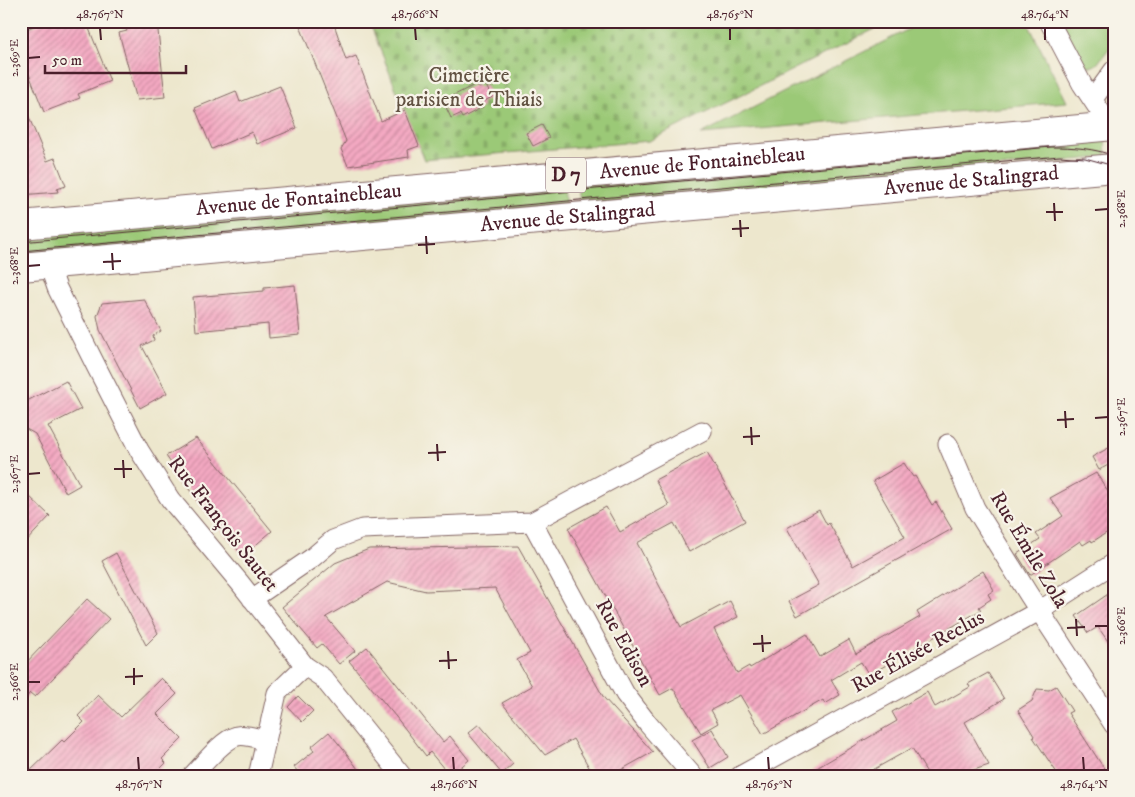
<svg xmlns="http://www.w3.org/2000/svg" width="1135" height="797" font-family="'IM FELL DW Pica',serif">
<defs>
<pattern id="cemetery-stones" width="16" height="16" patternUnits="userSpaceOnUse" patternTransform="scale(1.25)"><rect width="16" height="16" fill="#9bc977"/><path d="M2 7V4a2 2 0 0 1 4 0v3zM10 15v-3a2 2 0 0 1 4 0v3z" fill="#87ac67"/></pattern>
<pattern id="building-hatch" width="6" height="6" patternUnits="userSpaceOnUse" patternTransform="scale(1.25)"><rect width="6" height="6" fill="#f4a9c2"/><path d="M-1 1l2-2M0 6l6-6M5 7l2-2" fill="none" stroke="#c8899e"/></pattern>
</defs>
<rect width="100%" height="100%" fill="#f7f3e8"/>
<filter id="ink" filterUnits="userSpaceOnUse"><feTurbulence type="fractalNoise" baseFrequency=".02" numOctaves="2"/><feDisplacementMap in="SourceGraphic" scale="10" xChannelSelector="R" yChannelSelector="G"/><feConvolveMatrix kernelMatrix="1 2 1 2 8 2 1 2 1" color-interpolation-filters="sRGB"/></filter>
<filter id="wash" filterUnits="userSpaceOnUse"><feTurbulence type="fractalNoise" baseFrequency=".0096" numOctaves="4" result="noise"/><feDisplacementMap in="SourceGraphic" scale="20" xChannelSelector="R" yChannelSelector="G"/><feGaussianBlur stdDeviation="1.12" result="paint"/><feColorMatrix in="noise" values="0 0 0 0 0 0 0 0 0 0 0 0 0 0 0 0 0 1.4 0 .05"/><feComposite in="paint" operator="in"/></filter>
<g filter="url(#wash)">
<rect width="100%" height="100%" fill="#ede7cd"/>
<path fill="#9bc977" stroke="#727451" d="M922,21H1027L1067,102L701,134L909,29Z
M1062,21H1114V42L1097,64L1091,67L1084,65Z
M1105,137L1106,157L580,206L578,183Z
M564,185L566,209L21,259V234Z"/>
<path fill="url(#cemetery-stones)" stroke="#727451" d="M369,21H891L649,141L424,160Z"/>
<g id="blocks">
<path fill="url(#building-hatch)" d="M47,21H86L110,81L78,94L80,98L44,112L21,54V31Z
M123,21H157L165,97L137,100L119,33L127,31Z
M298,21H333L346,60L356,56L381,121L405,110L419,146L408,150L409,157L348,166L341,149L346,141Z
M476,84L479,88L485,84L492,97L481,103L483,107L462,118L460,114L451,118L443,101Z
M280,86L297,128L257,144L252,132L212,149L195,108L236,91L240,102Z
M21,98L47,161L55,158L66,186L57,189L58,192L21,195Z
M542,125L549,138L533,146L526,133Z
M295,285L300,335L269,338L268,324L196,331L193,297L264,291V288Z
M144,299L161,331L153,336L154,340L142,346L167,393L140,408L100,330L97,316L102,303Z
M66,381L81,409L48,426L80,485L66,493L35,434L21,426V404Z
M196,438L272,531L243,556L198,502L166,456Z
M1114,445V462L1099,470L1092,457Z
M707,452L745,521L689,552L674,523L637,543L681,627L730,601L738,617L714,629L737,673L749,666L750,668L807,634L820,657L849,640L856,654L920,617L917,612L983,571L994,590L988,594L991,599L979,607L981,610L869,675L861,662L831,680L840,695L825,704L823,700L763,734L740,695L711,710L718,723L701,733L673,688L660,695L568,528L606,507L620,532L669,505L655,480Z
M904,463L913,477L915,476L932,505L936,502L952,529L797,616L789,601L819,585L787,528L819,510L827,525L829,523L853,566L905,537L873,481Z
M1096,473L1114,500V528L1092,542L1091,540L1083,545L1080,541L1030,575L1017,554L1040,539L1036,534L1063,516L1050,498Z
M29,496L50,516L21,547V505Z
M518,546L604,698L653,752L610,776H594L573,739L545,755L502,703L532,686L517,660L530,653L495,588L426,591L387,582L326,617L355,651L339,664L322,644L317,648L282,607L335,563L369,549Z
M116,553L158,633L146,645L102,561Z
M1114,590V650L1098,627L1088,633L1076,616Z
M87,599L109,619L35,697L30,693L21,703V668Z
M367,647L443,742L450,736L469,760L450,776L430,752L426,756L396,717L349,661Z
M988,673L1004,699L965,722L989,765L956,776H929L912,748L862,776H803L897,721L892,712L927,692L935,707L970,687L968,684Z
M161,678L177,694L157,714L182,739L162,759L166,763L153,776H25L62,740L64,742L84,722L78,716L98,695L121,717Z
M1056,686L1072,711L1068,713L1109,776H1059L1033,737L1034,736L1018,710L1032,701L1037,689L1049,690Z
M298,696L313,711L302,722L288,707Z
M479,724L513,764L502,774L468,733Z
M712,729L728,757L710,768L692,740Z
M329,732L347,754L363,776H301L294,767L314,751L311,747Z"/>
</g>
</g>
<g filter="url(#ink)">
<use href="#blocks" fill-opacity="0" stroke="#836564" stroke-width="1"/>
<g fill="none" stroke-linecap="round" stroke-linejoin="round">
<g stroke="#836564" stroke-width="21">
<path id="street" d="M1049,21L1082,84L1110,126
M1093,99L1114,70
M49,265L57,288L96,366L139,450L170,499L240,583L305,666L323,678L402,776
M948,444L975,508L1029,595L1114,725
M532,522L625,694L648,724L693,776
M252,599L312,558L333,540L362,529L532,522L702,431
M192,776C203,765 222,740 237,736C246,734 256,738 265,740
M258,776L277,693L305,666
M740,776L1039,611L1114,563"/>
</g>
<g stroke="#836564" stroke-width="30">
<g id="primary">
<path id="s1" d="M21,225L1114,126"/>
<path id="s2" d="M21,267L1114,168"/>
</g>
</g>
<use href="#street" stroke="#fff" stroke-width="19"/>
<use href="#primary" stroke="#fff" stroke-width="28"/>
<path stroke="#4a1f2b" stroke-width="1" d="M21,242L1051,147C1073,147 1094,148 1114,156
M21,251L1060,156L1085,158L1114,166"/>
</g>
</g>
<path fill="none" stroke="#4a1f2b" stroke-width="2" d="M100,28L101,40M415,28L416,40M730,28V40M1045,28V40M28,58L40,57M1054,203L1055,221M1095,210L1108,209M1046,212H1063M740,220L741,237M732,229L749,228M426,236L427,254M418,245L435,244M112,253L113,270M103,262L121,261M28,266L40,265M1065,411L1066,428M1095,418L1108,417M1057,420L1074,419M751,427L752,445M743,437L760,436M437,444L438,461M428,453L446,452M123,460L124,478M114,469H132M28,474L40,473M1076,619L1077,636M1095,626H1108M1067,628L1085,627M762,635L763,652M753,644L771,643M448,651L449,669M439,661L457,660M134,668V685M125,677L143,676M28,682H40M138,757L139,770M453,757L454,770M768,757L769,770M1083,757L1084,770"/>
<g text-anchor="middle" dominant-baseline="central" stroke-width="4.5" stroke-linejoin="round" paint-order="stroke">
<rect fill="#f7f3e8" stroke="#7e5f64" stroke-width="1" x="546" y="157.5" width="40" height="35" rx="4"/>
<g font-size="20" font-weight="bold" fill="#4a1f2b">
<text x="566" y="175">D 7</text>
</g>
<g font-size="21" fill="#625242" stroke="#f7f3e8">
<text x="469" y="76">Cimetière<tspan x="469" dy="24">parisien de Thiais</tspan></text>
</g>
<g font-size="21" fill="#4a1f2b" stroke="#f7f3e8">
<text stroke="none"><textPath href="#s1" startOffset="684">Avenue de Fontainebleau</textPath></text>
<text stroke="none"><textPath href="#s2" startOffset="954">Avenue de Stalingrad</textPath></text>
<text stroke="none"><textPath href="#s1" startOffset="279">Avenue de Fontainebleau</textPath></text>
<text stroke="none"><textPath href="#s2" startOffset="549">Avenue de Stalingrad</textPath></text>
<text transform="translate(223 524) rotate(52)">Rue François Sautet</text>
<text transform="translate(1029 550) rotate(59)">Rue Émile Zola</text>
<text transform="translate(624 643) rotate(61)">Rue Edison</text>
<text transform="translate(918 652) rotate(-29)">Rue Élisée Reclus</text>
</g>
</g>
<rect width="1135" height="797" fill="none" stroke="#f7f3e8" stroke-width="55"/>
<path d="M45 65v8h141v-8" fill="none" stroke="#4a1f2b" stroke-width="2.5"/>
<text x="52" y="65" font-size="15" fill="#4a1f2b" stroke="#f7f3e8" stroke-width="4" paint-order="stroke">50 m</text>
<rect x="28" y="28" width="1080" height="742" fill="none" stroke="#4a1f2b" stroke-width="2"/>
<g font-size="12" text-anchor="middle" fill="#4a1f2b">
<text x="100" y="18">48.767°N</text>
<text x="415" y="18">48.766°N</text>
<text x="730" y="18">48.765°N</text>
<text x="1045" y="18">48.764°N</text>
<text transform="translate(14 58) rotate(-90)" y="4">2.369°E</text>
<text transform="translate(1121 209) rotate(-90)" y="4">2.368°E</text>
<text transform="translate(14 266) rotate(-90)" y="4">2.368°E</text>
<text transform="translate(1121 417) rotate(-90)" y="4">2.367°E</text>
<text transform="translate(14 474) rotate(-90)" y="4">2.367°E</text>
<text transform="translate(1121 626) rotate(-90)" y="4">2.366°E</text>
<text transform="translate(14 682) rotate(-90)" y="4">2.366°E</text>
<text x="139" y="788">48.767°N</text>
<text x="454" y="788">48.766°N</text>
<text x="769" y="788">48.765°N</text>
<text x="1084" y="788">48.764°N</text>
</g>
</svg>
